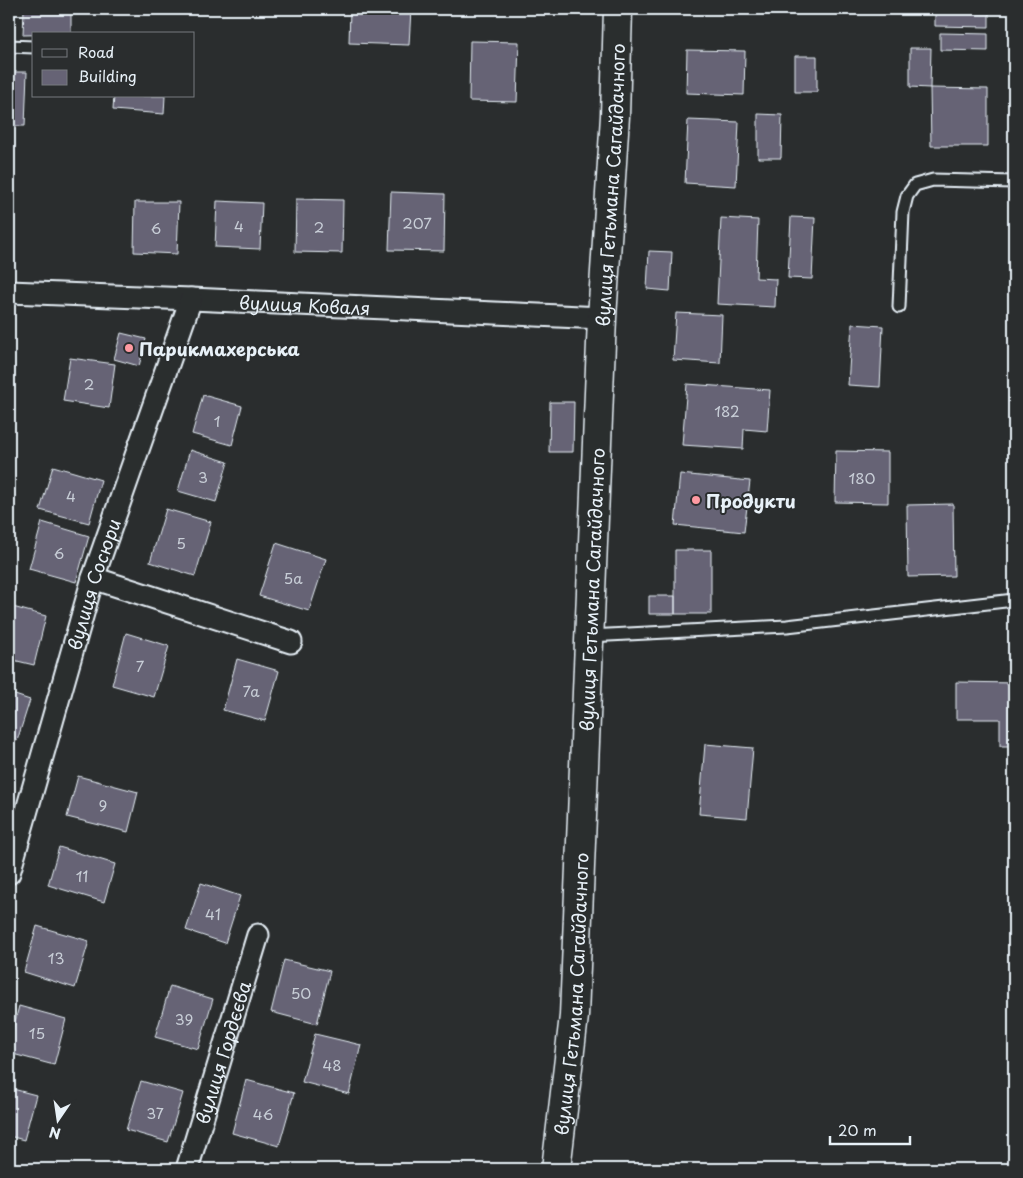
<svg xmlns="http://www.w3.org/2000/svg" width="1023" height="1178" font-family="'Playpen Sans',sans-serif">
<rect width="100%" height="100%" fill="#2a2d2e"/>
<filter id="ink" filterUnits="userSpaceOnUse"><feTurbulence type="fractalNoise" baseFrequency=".02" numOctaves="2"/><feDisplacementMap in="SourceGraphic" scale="10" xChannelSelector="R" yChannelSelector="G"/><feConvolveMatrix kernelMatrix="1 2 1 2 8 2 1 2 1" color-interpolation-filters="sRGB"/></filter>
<g filter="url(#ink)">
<path fill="#666375" stroke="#e8f1f8" d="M24,9H71V34L23,35Z
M350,9H411L409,45L349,43Z
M935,9H989V27L935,26Z
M940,33L988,34V51L940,50Z
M470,41L519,42L517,102L469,101Z
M910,48H931L930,88L910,87Z
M687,50L745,51L744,95L686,93Z
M795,56H817V92H795Z
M9,72H27L25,126H9Z
M930,88L988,89V146H931Z
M114,96H165L164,114L113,110Z
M758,114L782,115L781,158H758Z
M688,120L739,122L736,186L685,183Z
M9,188L11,245H9Z
M391,192L445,194L444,251L389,250Z
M296,199L343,200L342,253L295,252Z
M217,201L262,203L260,249L215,247Z
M135,202H179L177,254L134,252Z
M791,217L815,218L812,279L788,278Z
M721,218L758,220L756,278L776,279L775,307L717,304Z
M649,251L672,252L670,291L647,289Z
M676,313L722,315L720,363L673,360Z
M852,324L883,326L880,387L848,385Z
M121,333L146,339L139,366L114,359Z
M70,358L115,364L109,408L63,401Z
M687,384L770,390L767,431L744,429L743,449L682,445Z
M203,395L242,406L232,445L192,434Z
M550,402H574L573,452H549Z
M190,450L228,462L216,502L178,491Z
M836,451L888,452V503L835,502Z
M53,466L101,480L89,523L40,510Z
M680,474L750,481L744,532L675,525Z
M953,504L954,576L908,577L907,505Z
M166,509L211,522L195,576L150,562Z
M42,522L89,536L76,582L29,569Z
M276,543L326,559L309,611L259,596Z
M675,550H711V614H675Z
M649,596H675V614H649Z
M9,606L46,616L34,665L9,659Z
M126,633L169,646L154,697L112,685Z
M237,659L279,671L265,721L223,710Z
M956,682L1014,683V746H1000V719H956Z
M9,693L30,700L17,741L9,738Z
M705,744L753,748L747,818L699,814Z
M9,762L15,764L9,784Z
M78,776L138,792L128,832L67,817Z
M59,847L115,864L104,902L48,885Z
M201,883L240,896L225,943L186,930Z
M37,926L89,941L75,988L24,972Z
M284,960L330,971L317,1024L271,1012Z
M170,986L213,999L198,1049L155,1037Z
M19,1006L66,1019L54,1065L9,1053V1045Z
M315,1034L361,1045L349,1094L302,1082Z
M246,1080L294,1093L279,1146L232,1133Z
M141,1081L183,1093L168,1142L126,1130Z
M9,1088L36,1095L24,1140L9,1136Z
M117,1161L144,1169H115Z"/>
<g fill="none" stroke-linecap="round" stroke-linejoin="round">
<g stroke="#e8f1f8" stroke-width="15">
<path id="service" d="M9,46L34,47
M899,307L903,212L907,196L915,185L933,180L1014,182
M589,636L787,626L1014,600"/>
</g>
<g stroke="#e8f1f8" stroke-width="25">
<g id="minor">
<path id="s1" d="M9,292L191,299L602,318"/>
<path d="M93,578L291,642"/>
<path id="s2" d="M9,873L93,578L191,299"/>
<path id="s3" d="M187,1169L258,935"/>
</g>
</g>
<g stroke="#e8f1f8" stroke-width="31">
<g id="secondary">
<path id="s4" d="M556,1169L574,1016L602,318L615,116L618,9"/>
</g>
</g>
<use href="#service" stroke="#2a2d2e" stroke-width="11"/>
<use href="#minor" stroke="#2a2d2e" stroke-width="21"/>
<use href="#secondary" stroke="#2a2d2e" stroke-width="28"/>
</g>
</g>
<g fill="#ff9aa2" stroke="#2a2d2e" stroke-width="2">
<circle cx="129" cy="348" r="5"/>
<circle cx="696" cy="500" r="5"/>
</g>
<g text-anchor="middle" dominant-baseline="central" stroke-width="4" stroke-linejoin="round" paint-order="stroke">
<g font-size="15" fill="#c8ced7">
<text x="417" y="222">207</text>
<text x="239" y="225">4</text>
<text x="319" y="226">2</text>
<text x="156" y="227">6</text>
<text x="89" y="383">2</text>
<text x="727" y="410">182</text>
<text x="217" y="420">1</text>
<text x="203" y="476">3</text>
<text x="862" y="477">180</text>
<text x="71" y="495">4</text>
<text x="181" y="542">5</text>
<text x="59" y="552">6</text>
<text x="293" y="577">5а</text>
<text x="140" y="665">7</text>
<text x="251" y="690">7а</text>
<text x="103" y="804">9</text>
<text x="82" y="875">11</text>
<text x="213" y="913">41</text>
<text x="56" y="957">13</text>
<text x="301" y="992">50</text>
<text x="184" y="1018">39</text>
<text x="37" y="1032">15</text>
<text x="332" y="1064">48</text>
<text x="155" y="1112">37</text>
<text x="263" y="1113">46</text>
</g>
<g font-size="18" fill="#e8f1f8" stroke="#2a2d2e">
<text stroke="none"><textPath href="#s4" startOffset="986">вулиця Гетьмана Сагайдачного</textPath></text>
<text stroke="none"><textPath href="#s1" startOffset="296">вулиця Коваля</textPath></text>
<text stroke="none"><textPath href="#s2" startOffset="301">вулиця Сосюри</textPath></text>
<text stroke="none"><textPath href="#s4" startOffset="581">вулиця Гетьмана Сагайдачного</textPath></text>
<text stroke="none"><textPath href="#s4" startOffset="176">вулиця Гетьмана Сагайдачного</textPath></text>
<text stroke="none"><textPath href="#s3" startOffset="122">вулиця Гордєєва</textPath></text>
</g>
<g font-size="18" font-weight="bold" fill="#e8f1f8" stroke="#2a2d2e" text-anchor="start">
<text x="139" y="348">Парикмахерська</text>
<text x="706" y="500">Продукти</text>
</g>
</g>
<rect width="1023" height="1178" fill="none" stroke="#2a2d2e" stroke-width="30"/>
<rect x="15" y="15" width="993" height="1148" fill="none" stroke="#e8f1f8" stroke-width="2" filter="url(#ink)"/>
<rect x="32" y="32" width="162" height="65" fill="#2a2d2e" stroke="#767b7f"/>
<rect x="42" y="49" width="25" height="8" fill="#2a2d2e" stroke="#767b7f"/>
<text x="78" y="58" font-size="15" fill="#e8f1f8">Road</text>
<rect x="42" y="70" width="25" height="15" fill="#666375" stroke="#767b7f"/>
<text x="78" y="82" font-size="15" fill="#e8f1f8">Building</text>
<g transform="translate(58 1120) rotate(193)" stroke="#2a2d2e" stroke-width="4" paint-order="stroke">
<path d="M0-4L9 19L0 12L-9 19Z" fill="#e8f1f8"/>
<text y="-8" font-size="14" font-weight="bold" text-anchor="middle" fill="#e8f1f8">N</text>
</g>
<path d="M830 1136v8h80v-8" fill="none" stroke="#e8f1f8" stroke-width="2.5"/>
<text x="838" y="1136" font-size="15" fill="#e8f1f8" stroke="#2a2d2e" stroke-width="4" paint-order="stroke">20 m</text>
</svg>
